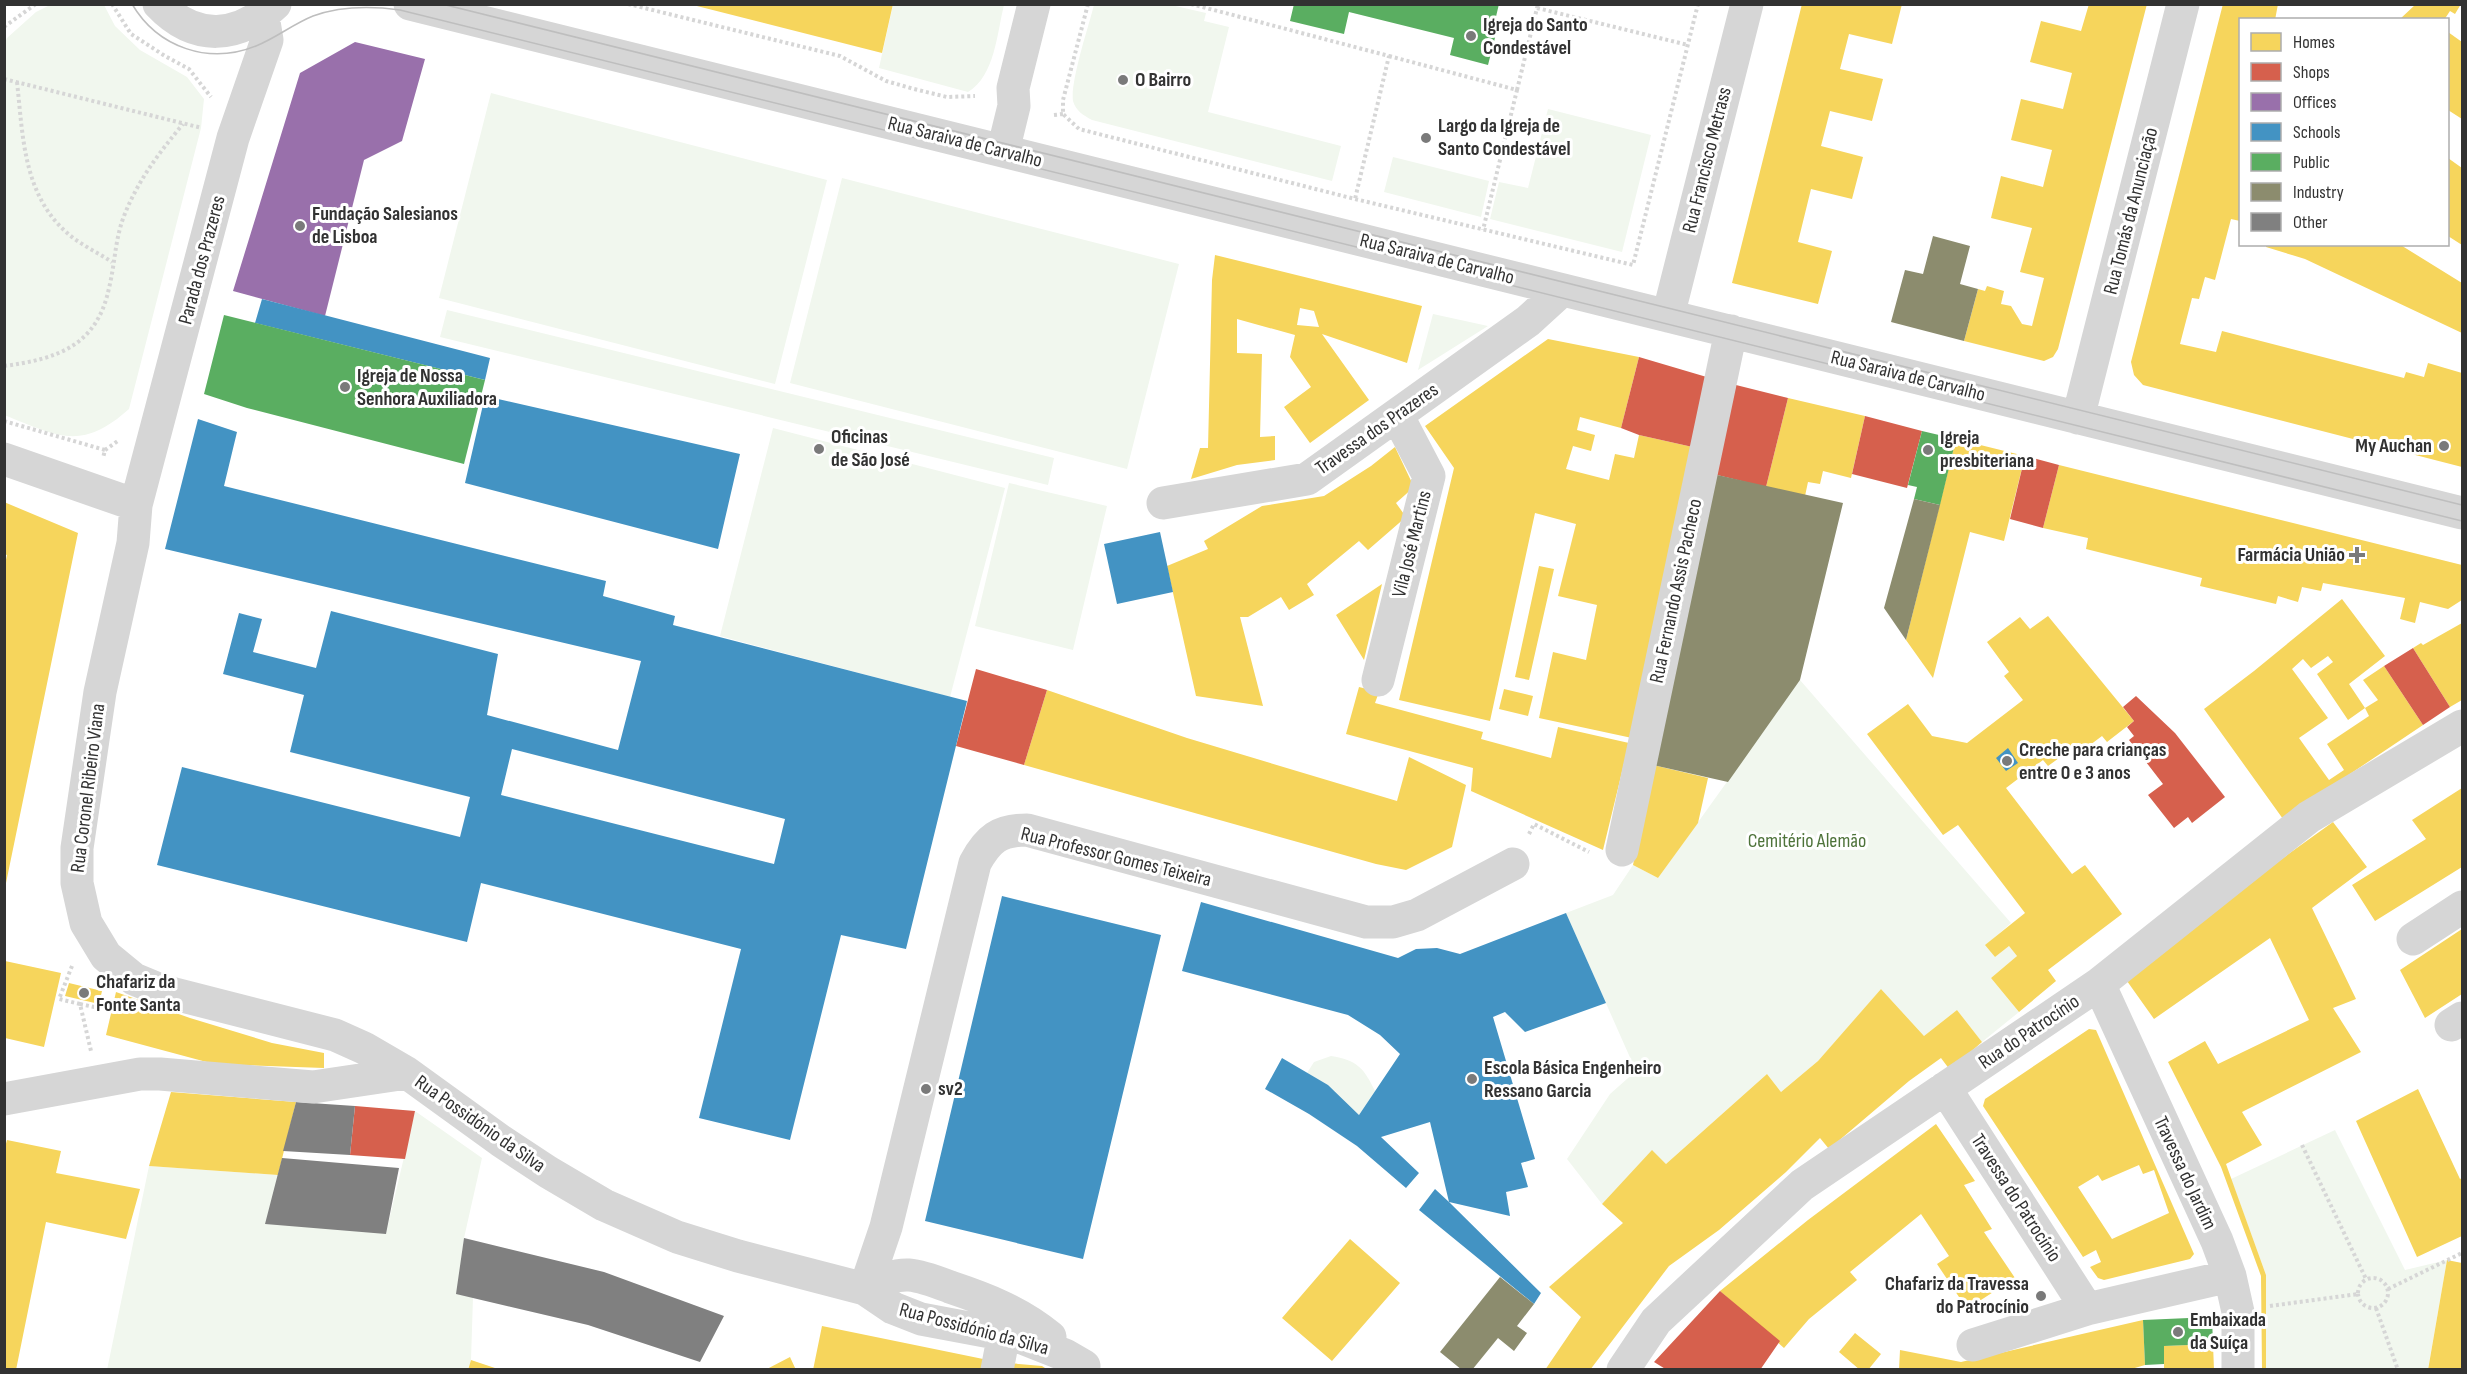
<svg xmlns="http://www.w3.org/2000/svg" width="2467" height="1374" font-family="'Sofia Sans Condensed',sans-serif">
<rect width="100%" height="100%" fill="#fff"/>
<path fill="#f1f7ee" d="M52,4L104,5L115,26L140,50L187,77L204,99L201,128L129,409C81,452 58,436 4,415L5,43L7,38L36,12Z
M893,5H1004C997,33 995,76 968,92L879,68Z
M1094,5H1171L1206,13L1204,21L1229,27L1208,112L1341,146L1332,181L1092,120C1083,115 1076,111 1073,101C1070,82 1089,25 1094,5Z
M491,93L827,180L775,384L439,298Z
M1548,109L1651,135L1622,252L1490,219L1499,182L1528,188Z
M1393,157L1489,181L1481,217L1384,192Z
M842,178L1179,264L1127,469L790,383Z
M447,310L1054,458L1048,485L440,337Z
M1433,314L1488,326L1418,370Z
M773,428L1005,488L950,697L720,636Z
M1009,483L1107,506L1073,650L975,626Z
M1800,680L2011,923L1986,945L1995,957L2009,946L2017,956L1991,978L2019,1012L1982,1042L1957,1010L1924,1036L1881,989L1818,1061L1781,1092L1767,1074L1666,1164L1652,1151L1602,1204L1567,1159L1610,1094L1636,1071L1566,913L1613,895L1633,865L1658,878Z
M1331,1056C1357,1060 1364,1068 1375,1091L1359,1115L1328,1085L1307,1073L1314,1062Z
M415,1111L482,1158L464,1238L457,1293L473,1297L471,1360L468,1369L107,1370L149,1166L278,1175L386,1233Z
M2335,1130L2405,1270L2447,1260L2428,1369H2266V1275L2231,1179Z"/>
<path fill="#f6d55c" fill-rule="evenodd" d="M689,4H893L882,53Z
M1802,4H1902L1892,44L1849,34L1840,69L1883,79L1872,121L1830,111L1821,146L1863,157L1852,199L1811,189L1798,242L1832,251L1818,304L1732,283Z
M2089,4H2147L2058,349L2053,357L2044,361L1964,341L1978,289L1985,291L1987,286L2004,291L2001,304L2011,306L2022,324L2032,326L2044,278L2020,272L2032,228L1991,218L2001,176L2043,187L2052,150L2011,140L2021,99L2063,109L2072,73L2030,62L2041,21L2081,31Z
M2223,4H2278L2275,20H2240V221L2231,219L2215,280L2205,277L2199,299L2192,298L2180,344L2216,352L2222,331L2404,378L2406,372L2424,377L2428,363L2462,373V467L2143,385L2134,375L2131,362Z
M2416,4H2461L2455,14L2450,11L2444,20H2399Z
M2448,32L2462,42V119L2448,110Z
M2448,158L2462,168V245L2448,236Z
M2266,244H2399L2462,283V333L2305,259L2266,247Z
M1215,255L1422,306L1407,363L1322,334L1369,400L1310,443L1284,407L1311,387L1290,357L1295,335L1237,319V353L1262,354L1260,437L1275,436V460L1237,465L1191,479L1200,448H1208L1212,280ZM1300,308L1314,311L1319,327L1297,325Z
M1548,339L1639,357L1621,428L1580,417L1577,430L1595,435L1591,451L1573,446L1566,469L1609,480L1615,454L1634,458L1639,435L1697,448L1632,738L1539,718L1553,652L1586,660L1597,605L1558,596L1576,524L1535,513L1490,721L1399,700L1454,468L1425,426Z
M1788,398L1865,416L1851,478L1823,471L1820,484L1808,482L1805,496L1766,487Z
M1956,439L2025,456L2004,541L1970,532L1933,678L1906,640Z
M1395,447L1414,487L1396,503L1406,517L1368,550L1359,541L1307,584L1314,595L1289,610L1281,597L1248,617H1240L1263,706L1196,696L1167,566L1208,549L1204,541L1262,506L1324,496L1371,466Z
M2059,465L2462,565V600L2448,609L2420,602L2415,623L2400,619L2405,598L2323,583L2321,591L2302,587L2298,602L2278,596L2276,604L2200,586L2202,578L2086,549L2088,538L2043,528Z
M4,502L78,533L6,883L4,569L7,555L4,554Z
M1539,566L1554,569L1529,680L1515,677Z
M1382,584L1364,660L1336,615Z
M2342,599L2385,656L2349,684L2365,708L2348,720L2317,674L2333,662L2328,656L2311,668L2303,659L2292,669L2328,718L2299,738L2329,780L2344,770L2327,744L2369,716L2365,708L2378,700L2363,680L2384,666L2423,725L2283,819L2204,709L2254,671Z
M2048,616L2134,721L2107,742L2102,736L2078,754L2073,748L2048,766L2043,760L2006,788L2072,874L2085,865L2122,914L2048,970L2056,981L2019,1012L1991,978L2017,956L2009,946L1995,957L1985,945L2025,913L1958,825L1943,835L1867,734L1908,704L1932,736L1967,743L2023,700L2004,676L2009,672L1987,642L2020,617L2030,629Z
M2462,623V700L2450,707L2413,648L2421,643L2423,645Z
M1359,687L1379,692L1375,703L1483,732L1481,739L1551,758L1558,727L1629,743L1603,850L1471,791L1473,768L1346,734Z
M1504,689L1533,696L1528,716L1499,709Z
M1047,690L1187,738L1397,801L1409,757L1466,785L1452,847L1406,870L1376,864L1024,765Z
M1653,765L1708,778L1698,823L1658,878L1633,865Z
M2462,788V867L2375,921L2352,885L2426,839L2412,820Z
M2333,822L2367,867L2312,908L2356,999L2333,1008L2361,1052L2242,1112L2262,1145L2226,1164L2266,1275V1370H2262L2261,1276L2221,1167L2168,1062L2205,1041L2218,1064L2309,1020L2270,938L2154,1019L2122,974Z
M2462,929V994L2425,1018L2400,970Z
M5,961L61,973L44,1047L5,1038Z
M69,983L102,991L99,1004L65,996Z
M1881,989L1924,1036L1957,1010L1982,1042L1950,1070L1941,1058L1909,1081L1829,1149L1820,1138L1786,1172L1719,1230L1669,1266L1590,1370H1545L1581,1317L1549,1287L1623,1223L1602,1204L1652,1150L1666,1164L1767,1074L1781,1092L1818,1061Z
M116,992L190,1018L272,1043L324,1053V1068L214,1064L106,1035Z
M2089,1029L2096,1030L2194,1254L2190,1259L2104,1280L2098,1278L2090,1267L2101,1262L2096,1250L2083,1257L1983,1106L1985,1099ZM2139,1165L2143,1174L2154,1170L2169,1213L2112,1239L2078,1187L2098,1175L2102,1181Z
M2418,1089L2460,1179L2462,1178V1236L2417,1257L2356,1121Z
M171,1092L296,1102L278,1175L149,1166Z
M1936,1124L1975,1181L1964,1185L1992,1229L1984,1232L2015,1278L1967,1309L1937,1264L1949,1256L1921,1214L1850,1272L1857,1280L1809,1319L1784,1348L1720,1291L1808,1220Z
M7,1140L61,1151L56,1173L140,1189L126,1239L46,1222L16,1370H4V1151Z
M1350,1239L1400,1283L1332,1361L1282,1318Z
M2447,1260L2462,1263V1370H2428Z
M2143,1320L2145,1365L2128,1370H1899L1900,1350L1961,1362Z
M822,1326L988,1360L986,1370H813Z
M1855,1333L1881,1354L1868,1370H1860L1839,1352Z
M2213,1344L2214,1370H2164V1346Z
M790,1357L796,1370H765Z
M471,1360L498,1369V1370H468Z
M1009,1363L1042,1366L1048,1370H1007Z"/>
<path fill="#d6604d" d="M1639,357L1710,378L1697,448L1639,435L1621,428Z
M1736,385L1788,398L1766,487L1713,474Z
M1865,416L1922,431L1907,488L1852,474Z
M2025,456L2059,465L2043,528L2010,519Z
M2413,648L2450,707L2423,725L2384,666Z
M976,669L1047,690L1024,765L956,746Z
M2136,696L2175,733L2225,797L2192,823L2188,817L2174,828L2148,795L2163,784L2129,740L2134,736L2127,727L2134,721L2123,707Z
M355,1106L415,1111L405,1159L350,1155Z
M1720,1291L1780,1341L1760,1370H1667L1654,1362Z"/>
<path fill="#9970ab" d="M355,42L425,59L402,141L364,160L325,316L233,291L300,73Z"/>
<path fill="#4393c3" fill-rule="evenodd" d="M262,299L490,358L485,380L255,323Z
M485,396L740,454L718,549L465,483Z
M198,419L237,432L224,486L606,581L603,596L675,616L673,625L967,701L906,949L841,935L790,1140L699,1118L741,949L481,883L467,942L157,865L182,767L460,837L470,797L290,752L304,695L223,674L239,613L262,619L253,652L316,668L331,611L498,654L487,715L618,750L641,661L165,549ZM512,749L785,819L774,864L501,795Z
M1160,532L1173,592L1117,604L1104,544Z
M2008,748L2018,763L2006,771L1996,758Z
M1002,896L1161,935L1083,1259L925,1221Z
M1201,902L1398,958L1416,949L1437,948L1460,954L1566,913L1606,1003L1525,1032L1505,1012L1493,1017L1535,1159L1521,1163L1528,1187L1506,1192L1510,1216L1449,1202L1541,1293L1534,1304L1419,1210L1435,1189L1449,1202L1430,1122L1381,1137L1419,1173L1406,1188L1357,1146L1309,1114L1265,1089L1282,1058L1328,1085L1359,1115L1400,1054L1380,1035L1348,1015L1182,971Z"/>
<path fill="#5aae61" d="M1294,4H1499L1494,25L1498,26L1488,65L1450,55L1454,38L1349,12L1344,34L1290,21Z
M224,315L485,380L464,464L247,408L204,394Z
M1922,431L1956,439L1940,505L1914,499L1917,487L1908,485Z
M2212,1317L2213,1344L2164,1346V1364L2145,1365L2143,1320Z"/>
<path fill="#8c8c6e" d="M1933,236L1970,246L1960,284L1978,289L1964,341L1891,322L1905,270L1923,274Z
M1713,474L1843,503L1800,680L1728,782L1653,765Z
M1914,499L1940,505L1906,640L1884,608Z
M1500,1277L1534,1304L1517,1326L1527,1333L1514,1351L1498,1338L1472,1370H1462L1440,1352Z"/>
<path fill="#808080" d="M296,1102L355,1106L350,1155L283,1151Z
M282,1158L399,1168L386,1234L265,1224Z
M464,1238L604,1272L724,1316L700,1362L588,1325L456,1294Z"/>
<g fill="none" stroke-linecap="round" stroke-linejoin="round">
<path stroke="#d6d6d6" stroke-width="4" stroke-dasharray="3 3" stroke-linecap="butt" d="M112,4L131,34L165,56L189,69L211,97
M628,4L840,56L886,81L914,89L947,97L975,96
M1088,4L1063,100V114L1079,129L1355,199L1633,265L1698,4
M1191,4L1389,56L1355,199
M1537,8L1688,45
M4,27L36,4
M1389,56L1517,90L1483,230
M4,79L202,128
M17,82C23,136 23,193 66,232C79,244 97,252 112,262
M1517,90L1538,4
M1054,115L1063,114
M4,366C57,359 97,346 109,288C115,264 115,239 124,216C138,180 159,153 183,124
M4,421L105,450L103,458
M105,450L119,440
M1529,834L1534,824L1589,852
M72,966L59,999L80,1004L91,1051
M80,1004L104,1009L107,999
M2302,1145L2366,1279
M2358 1293a15 15 0 1 1 30 0a15 15 0 1 1-30 0Z
M2388,1289L2462,1253
M2270,1306L2358,1294
M2376,1308L2398,1370"/>
<path stroke="#d6d6d6" stroke-width="33" d="M159,4C195,42 238,39 275,4
M410,4L2462,513
M263,16L267,40L233,138L136,505L133,543L100,692L77,848V883L86,923L106,956L134,979L163,991L335,1035L364,1048L407,1073
M1003,151L1014,106L1013,88L1034,4
M1668,316L1747,4
M2078,418L2183,4
M4,459L136,505
M1163,503L1307,479L1528,321L1562,290
M1378,680L1429,476L1397,415
M1622,850L1731,331
M2413,939L2462,907
M2099,984L2217,1241L2230,1276L2238,1312V1370
M2451,1025L2462,1018
M1945,1088L2087,1309L2230,1276
M4,1099L140,1074H160L313,1087L407,1073L501,1141L548,1172L604,1205L677,1237L738,1256L865,1289L893,1308L921,1319L1022,1338L1065,1355L1084,1366
M865,1289L886,1227L975,863C988,839 999,830 1027,830L1366,922H1393L1417,915L1513,864
M865,1289C879,1282 893,1274 909,1275C922,1276 937,1282 950,1287C986,1299 1020,1312 1050,1337
M1973,1345L2087,1309
M997,1370L1004,1334
M1623,1370L1656,1321L1802,1185L2099,984L2309,817L2462,726"/>
<path stroke="#bebebe" stroke-width="1.5" d="M132,4C158,48 209,65 256,46C276,38 293,24 313,16C341,6 371,6 400,10L2462,521
M442,4L2462,505"/>
</g>
<g fill="#7a7a7a" stroke="#fff" stroke-width="2">
<circle cx="1471" cy="36" r="6"/>
<circle cx="1123" cy="80" r="6"/>
<circle cx="1426" cy="138" r="6"/>
<circle cx="300" cy="226" r="6"/>
<circle cx="345" cy="387" r="6"/>
<circle cx="2444" cy="446" r="6"/>
<circle cx="819" cy="449" r="6"/>
<circle cx="1928" cy="450" r="6"/>
<path d="M2354 546h6v6h6v6h-6v6h-6v-6h-6v-6h6z"/>
<circle cx="2007" cy="761" r="6"/>
<circle cx="84" cy="993" r="6"/>
<circle cx="1472" cy="1079" r="6"/>
<circle cx="926" cy="1089" r="6"/>
<circle cx="2041" cy="1296" r="6"/>
<circle cx="2178" cy="1332" r="6"/>
</g>
<g text-anchor="middle" dominant-baseline="central" stroke-width="6" stroke-linejoin="round" paint-order="stroke">
<g font-size="20" font-weight="bold" fill="#323232" stroke="#fff" text-anchor="start">
<text x="1483" y="25">Igreja do Santo<tspan x="1483" dy="23">Condestável</tspan></text>
<text x="1135" y="80">O Bairro</text>
<text x="1438" y="126">Largo da Igreja de<tspan x="1438" dy="23">Santo Condestável</tspan></text>
<text x="312" y="214">Fundação Salesianos<tspan x="312" dy="23">de Lisboa</tspan></text>
<text x="357" y="376">Igreja de Nossa<tspan x="357" dy="23">Senhora Auxiliadora</tspan></text>
<text x="831" y="437">Oficinas<tspan x="831" dy="23">de São José</tspan></text>
<text x="1940" y="438">Igreja<tspan x="1940" dy="23">presbiteriana</tspan></text>
<text x="2432" y="446" text-anchor="end">My Auchan</text>
<text x="2345" y="555" text-anchor="end">Farmácia União</text>
<text x="2019" y="750">Creche para crianças<tspan x="2019" dy="23">entre 0 e 3 anos</tspan></text>
<text x="96" y="982">Chafariz da<tspan x="96" dy="23">Fonte Santa</tspan></text>
<text x="1484" y="1068">Escola Básica Engenheiro<tspan x="1484" dy="23">Ressano Garcia</tspan></text>
<text x="938" y="1089">sv2</text>
<text x="2029" y="1284" text-anchor="end">Chafariz da Travessa<tspan x="2029" dy="23">do Patrocínio</tspan></text>
<text x="2190" y="1320">Embaixada<tspan x="2190" dy="23">da Suíça</tspan></text>
</g>
<g font-size="20" fill="#323232" stroke="#fff">
<text transform="translate(965 142) rotate(14)">Rua Saraiva de Carvalho</text>
<text transform="translate(1707 160) rotate(-76)">Rua Francisco Metrass</text>
<text transform="translate(2131 211) rotate(-76)">Rua Tomás da Anunciação</text>
<text transform="translate(1437 259) rotate(14)">Rua Saraiva de Carvalho</text>
<text transform="translate(202 260) rotate(-75)">Parada dos Prazeres</text>
<text transform="translate(1908 376) rotate(14)">Rua Saraiva de Carvalho</text>
<text transform="translate(1377 429) rotate(-35)">Travessa dos Prazeres</text>
<text transform="translate(1412 544) rotate(-76)">Vila José Martins</text>
<text transform="translate(1676 591) rotate(-78)">Rua Fernando Assis Pacheco</text>
<text transform="translate(88 788) rotate(-83)">Rua Coronel Ribeiro Viana</text>
<text transform="translate(1116 857) rotate(14)">Rua Professor Gomes Teixeira</text>
<text transform="translate(2029 1032) rotate(-34)">Rua do Patrocínio</text>
<text transform="translate(480 1124) rotate(35)">Rua Possidónio da Silva</text>
<text transform="translate(2185 1173) rotate(65)">Travessa do Jardim</text>
<text transform="translate(2016 1198) rotate(57)">Travessa do Patrocínio</text>
<text transform="translate(974 1329) rotate(15)">Rua Possidónio da Silva</text>
</g>
<g font-size="20" fill="#4e733a" stroke="#fff">
<text x="1807" y="841">Cemitério Alemão</text>
</g>
</g>
<rect width="2467" height="1374" fill="none" stroke="#323232" stroke-width="12"/>
<rect x="2239" y="18" width="210" height="228" fill="#ffffff" stroke="#adadad" stroke-width="1.5"/>
<rect x="2251" y="33" width="30" height="18" fill="#f6d55c" stroke="#adadad" stroke-width="1.5"/>
<text x="2293" y="48" font-size="18" fill="#323232">Homes</text>
<rect x="2251" y="63" width="30" height="18" fill="#d6604d" stroke="#adadad" stroke-width="1.5"/>
<text x="2293" y="78" font-size="18" fill="#323232">Shops</text>
<rect x="2251" y="93" width="30" height="18" fill="#9970ab" stroke="#adadad" stroke-width="1.5"/>
<text x="2293" y="108" font-size="18" fill="#323232">Offices</text>
<rect x="2251" y="123" width="30" height="18" fill="#4393c3" stroke="#adadad" stroke-width="1.5"/>
<text x="2293" y="138" font-size="18" fill="#323232">Schools</text>
<rect x="2251" y="153" width="30" height="18" fill="#5aae61" stroke="#adadad" stroke-width="1.5"/>
<text x="2293" y="168" font-size="18" fill="#323232">Public</text>
<rect x="2251" y="183" width="30" height="18" fill="#8c8c6e" stroke="#adadad" stroke-width="1.5"/>
<text x="2293" y="198" font-size="18" fill="#323232">Industry</text>
<rect x="2251" y="213" width="30" height="18" fill="#808080" stroke="#adadad" stroke-width="1.5"/>
<text x="2293" y="228" font-size="18" fill="#323232">Other</text>
</svg>
